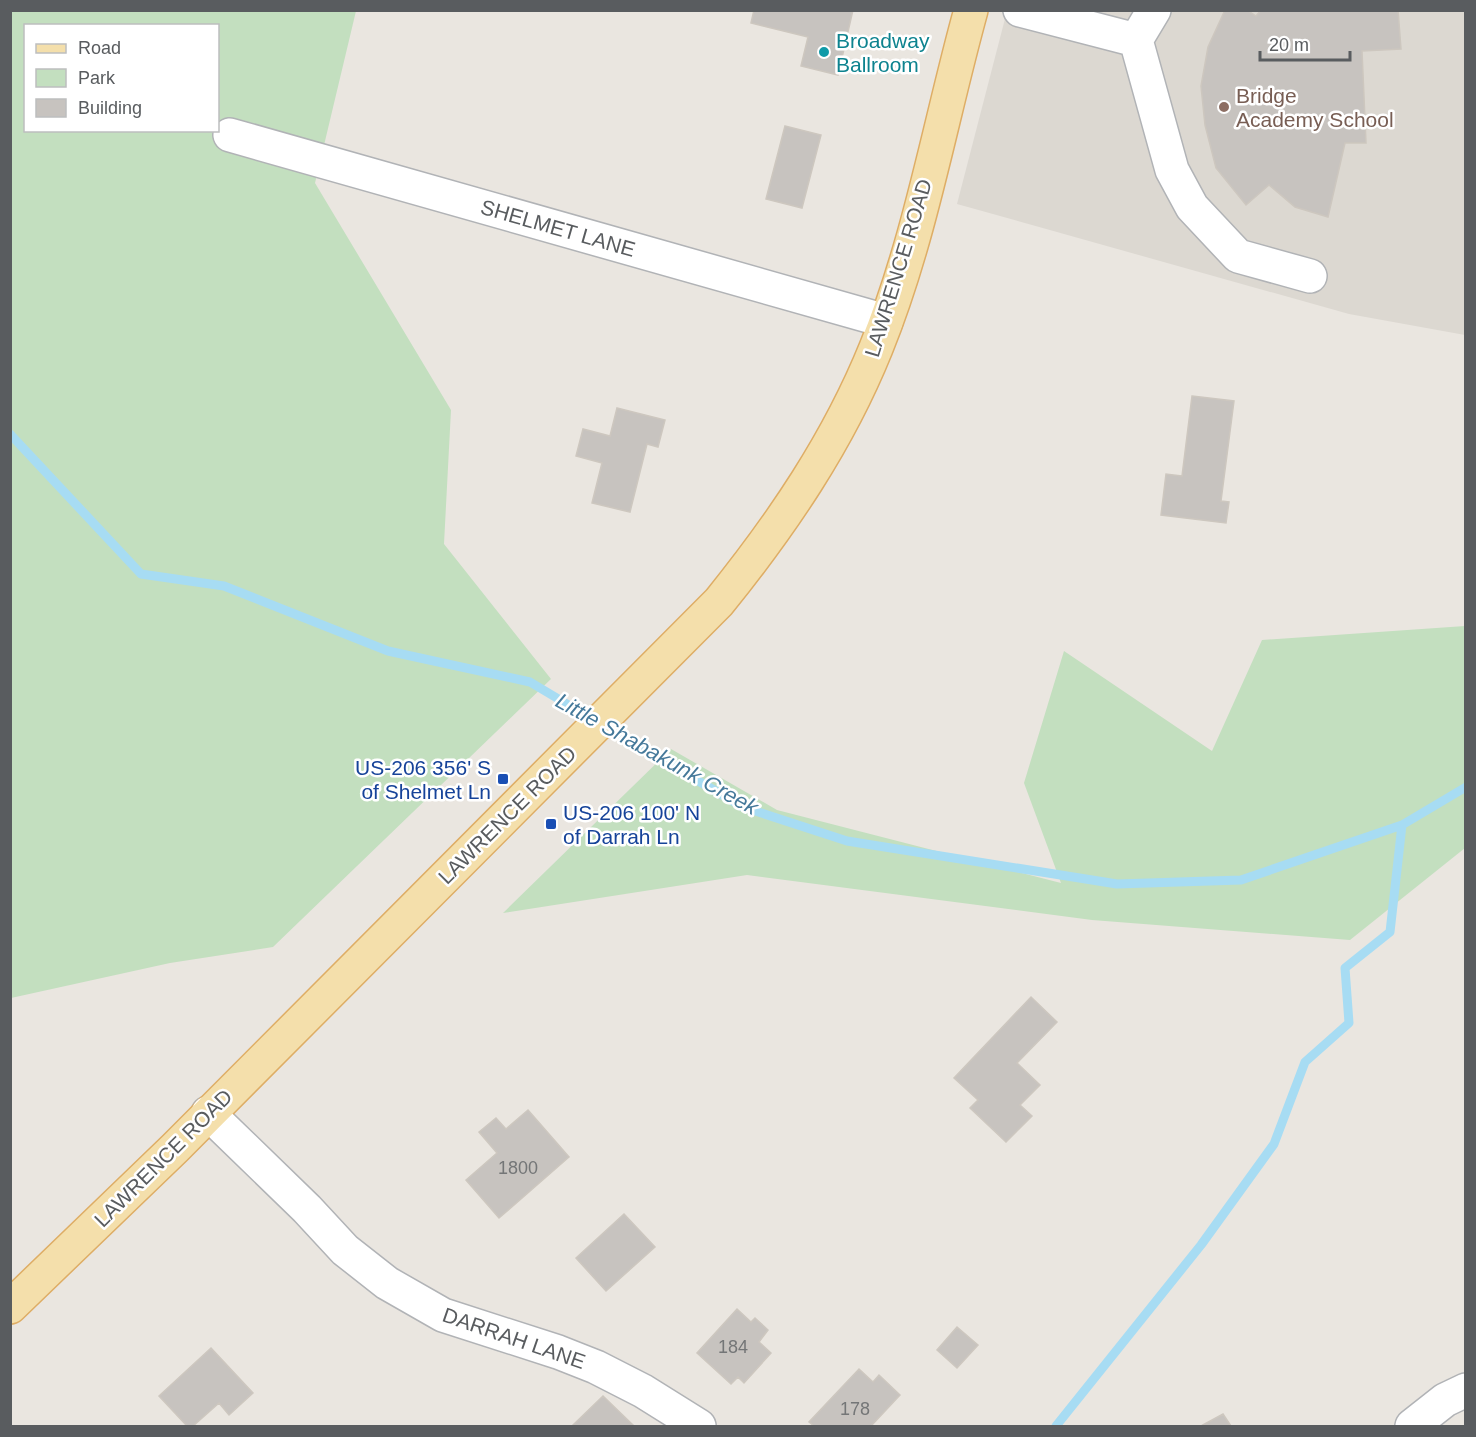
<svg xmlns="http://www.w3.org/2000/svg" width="1476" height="1437" font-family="Arial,sans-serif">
<rect width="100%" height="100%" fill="#eae6e0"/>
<path fill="#dcd8d1" d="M1007,11H1465V335L1349,314L957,204Z"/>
<path fill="#c3dfbf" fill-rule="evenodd" d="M10,11H356L315,183L451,410L444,544L551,679L273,947L170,963L11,998ZM26,26H218V130H26Z
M1465,626V848L1350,940L1092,920L747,875L503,913L671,749L777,810L1061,883L1024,783L1064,651L1212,751L1262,640Z"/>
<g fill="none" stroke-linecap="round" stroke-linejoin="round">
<path stroke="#a7dcf3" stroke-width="9" d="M10,434L141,574L224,586L388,651L530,682L592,719
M604,726L743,807L847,841L1117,884L1241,880L1402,825L1466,787
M1056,1426L1201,1245L1274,1144L1305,1062L1349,1023L1345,968L1390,932L1402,825"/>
</g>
<path fill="#c7c3bf" stroke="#cdc7bf" stroke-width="1.5" d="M754,10H853L838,75L801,66L808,37L751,23Z
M1225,10H1247L1256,16L1261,10H1398L1401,49L1362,51L1366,143H1345L1328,217L1295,207L1269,185L1246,205L1216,168L1205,125L1201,86L1208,47Z
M785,126L821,135L802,208L766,199Z
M1192,396L1234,401L1221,501L1229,502L1226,523L1161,515L1166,474L1182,476Z
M617,408L665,420L658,447L647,444L630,512L592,503L602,463L576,456L583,429L610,436Z
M1031,997L1057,1022L1017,1063L1040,1085L1020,1105L1032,1116L1006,1142L970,1108L978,1100L954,1078Z
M528,1110L569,1157L499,1218L466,1180L497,1153L479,1132L496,1118L506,1129Z
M624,1214L655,1247L606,1291L576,1258Z
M737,1309L751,1322L755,1318L768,1330L759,1342L771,1353L744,1383L738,1377L731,1384L697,1353Z
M957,1327L978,1345L957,1368L937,1350Z
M211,1348L253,1393L229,1415L219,1403L193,1426H187L159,1396Z
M859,1369L873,1382L879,1375L900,1395L871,1426H814L809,1422Z
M603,1396L634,1426H572Z
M1223,1414L1231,1426H1201Z"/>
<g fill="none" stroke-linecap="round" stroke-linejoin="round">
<g stroke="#b1b3b6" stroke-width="36">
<path id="minor" d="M1020,10L1136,40
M1154,10L1136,40L1172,170L1192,207L1238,256L1310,276
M230,135L886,321
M208,1113L307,1209L345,1250L387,1283L443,1315L558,1352L596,1367L643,1391L699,1426
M1412,1426L1445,1400L1466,1390"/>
</g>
<g stroke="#dead65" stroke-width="36">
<path id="major" d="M10,1307L175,1148L719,602C782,524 838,442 876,348C920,240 940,122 971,10"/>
</g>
<use href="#minor" stroke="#fff" stroke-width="33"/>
<use href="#major" stroke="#f4dfab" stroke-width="33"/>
</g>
<circle fill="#0f9aa8" stroke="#fff" stroke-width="2" cx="824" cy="52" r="6"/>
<circle fill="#8d6e63" stroke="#fff" stroke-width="2" cx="1224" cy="107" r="6"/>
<g fill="#1a4fb4" stroke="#fff" stroke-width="2">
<rect x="497" y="773" width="12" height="12" rx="3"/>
<rect x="545" y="818" width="12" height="12" rx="3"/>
</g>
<g text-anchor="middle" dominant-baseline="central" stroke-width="5" stroke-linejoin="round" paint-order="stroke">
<g font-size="18" fill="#747677">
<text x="518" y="1168">1800</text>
<text x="733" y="1347">184</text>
<text x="855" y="1409">178</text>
</g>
<g font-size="21" fill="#0d838f" stroke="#fff" text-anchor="start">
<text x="836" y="40">Broadway<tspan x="836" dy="24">Ballroom</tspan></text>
</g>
<g font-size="21" fill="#785e54" stroke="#fff" text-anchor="start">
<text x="1236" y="95">Bridge<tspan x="1236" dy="24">Academy School</tspan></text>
</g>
<g font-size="21" fill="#595c5f" stroke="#fff">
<text transform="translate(558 228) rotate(16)">SHELMET LANE</text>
<text transform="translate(898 268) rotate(-73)">LAWRENCE ROAD</text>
<text transform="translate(507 815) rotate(-45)">LAWRENCE ROAD</text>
<text transform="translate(163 1158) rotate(-45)">LAWRENCE ROAD</text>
<text transform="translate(514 1338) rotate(19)">DARRAH LANE</text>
</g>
<g font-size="21" fill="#164399" stroke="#fff" text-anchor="end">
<text x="491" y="767">US-206 356' S<tspan x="491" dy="24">of Shelmet Ln</tspan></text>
<text x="563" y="812" text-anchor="start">US-206 100' N<tspan x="563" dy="24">of Darrah Ln</tspan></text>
</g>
<g font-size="22" font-style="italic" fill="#45799a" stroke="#fff">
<text transform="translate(657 754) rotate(29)">Little Shabakunk Creek</text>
</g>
</g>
<rect width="1476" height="1437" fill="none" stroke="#595c5f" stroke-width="24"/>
<rect x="24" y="24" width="195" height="108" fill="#ffffff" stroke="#bdbebf" stroke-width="1.5"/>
<rect x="36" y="44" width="30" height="9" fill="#f4dfab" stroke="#bdbebf" stroke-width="1.5"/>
<text x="78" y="54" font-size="18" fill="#595c5f">Road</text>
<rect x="36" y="69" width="30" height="18" fill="#c3dfbf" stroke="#bdbebf" stroke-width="1.5"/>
<text x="78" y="84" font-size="18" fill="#595c5f">Park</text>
<rect x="36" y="99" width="30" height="18" fill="#c7c3bf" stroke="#bdbebf" stroke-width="1.5"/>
<text x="78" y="114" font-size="18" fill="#595c5f">Building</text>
<path d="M1260 51v9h90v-9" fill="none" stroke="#595c5f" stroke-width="3"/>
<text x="1269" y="51" font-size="18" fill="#595c5f" stroke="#ffffff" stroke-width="4.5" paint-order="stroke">20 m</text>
</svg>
